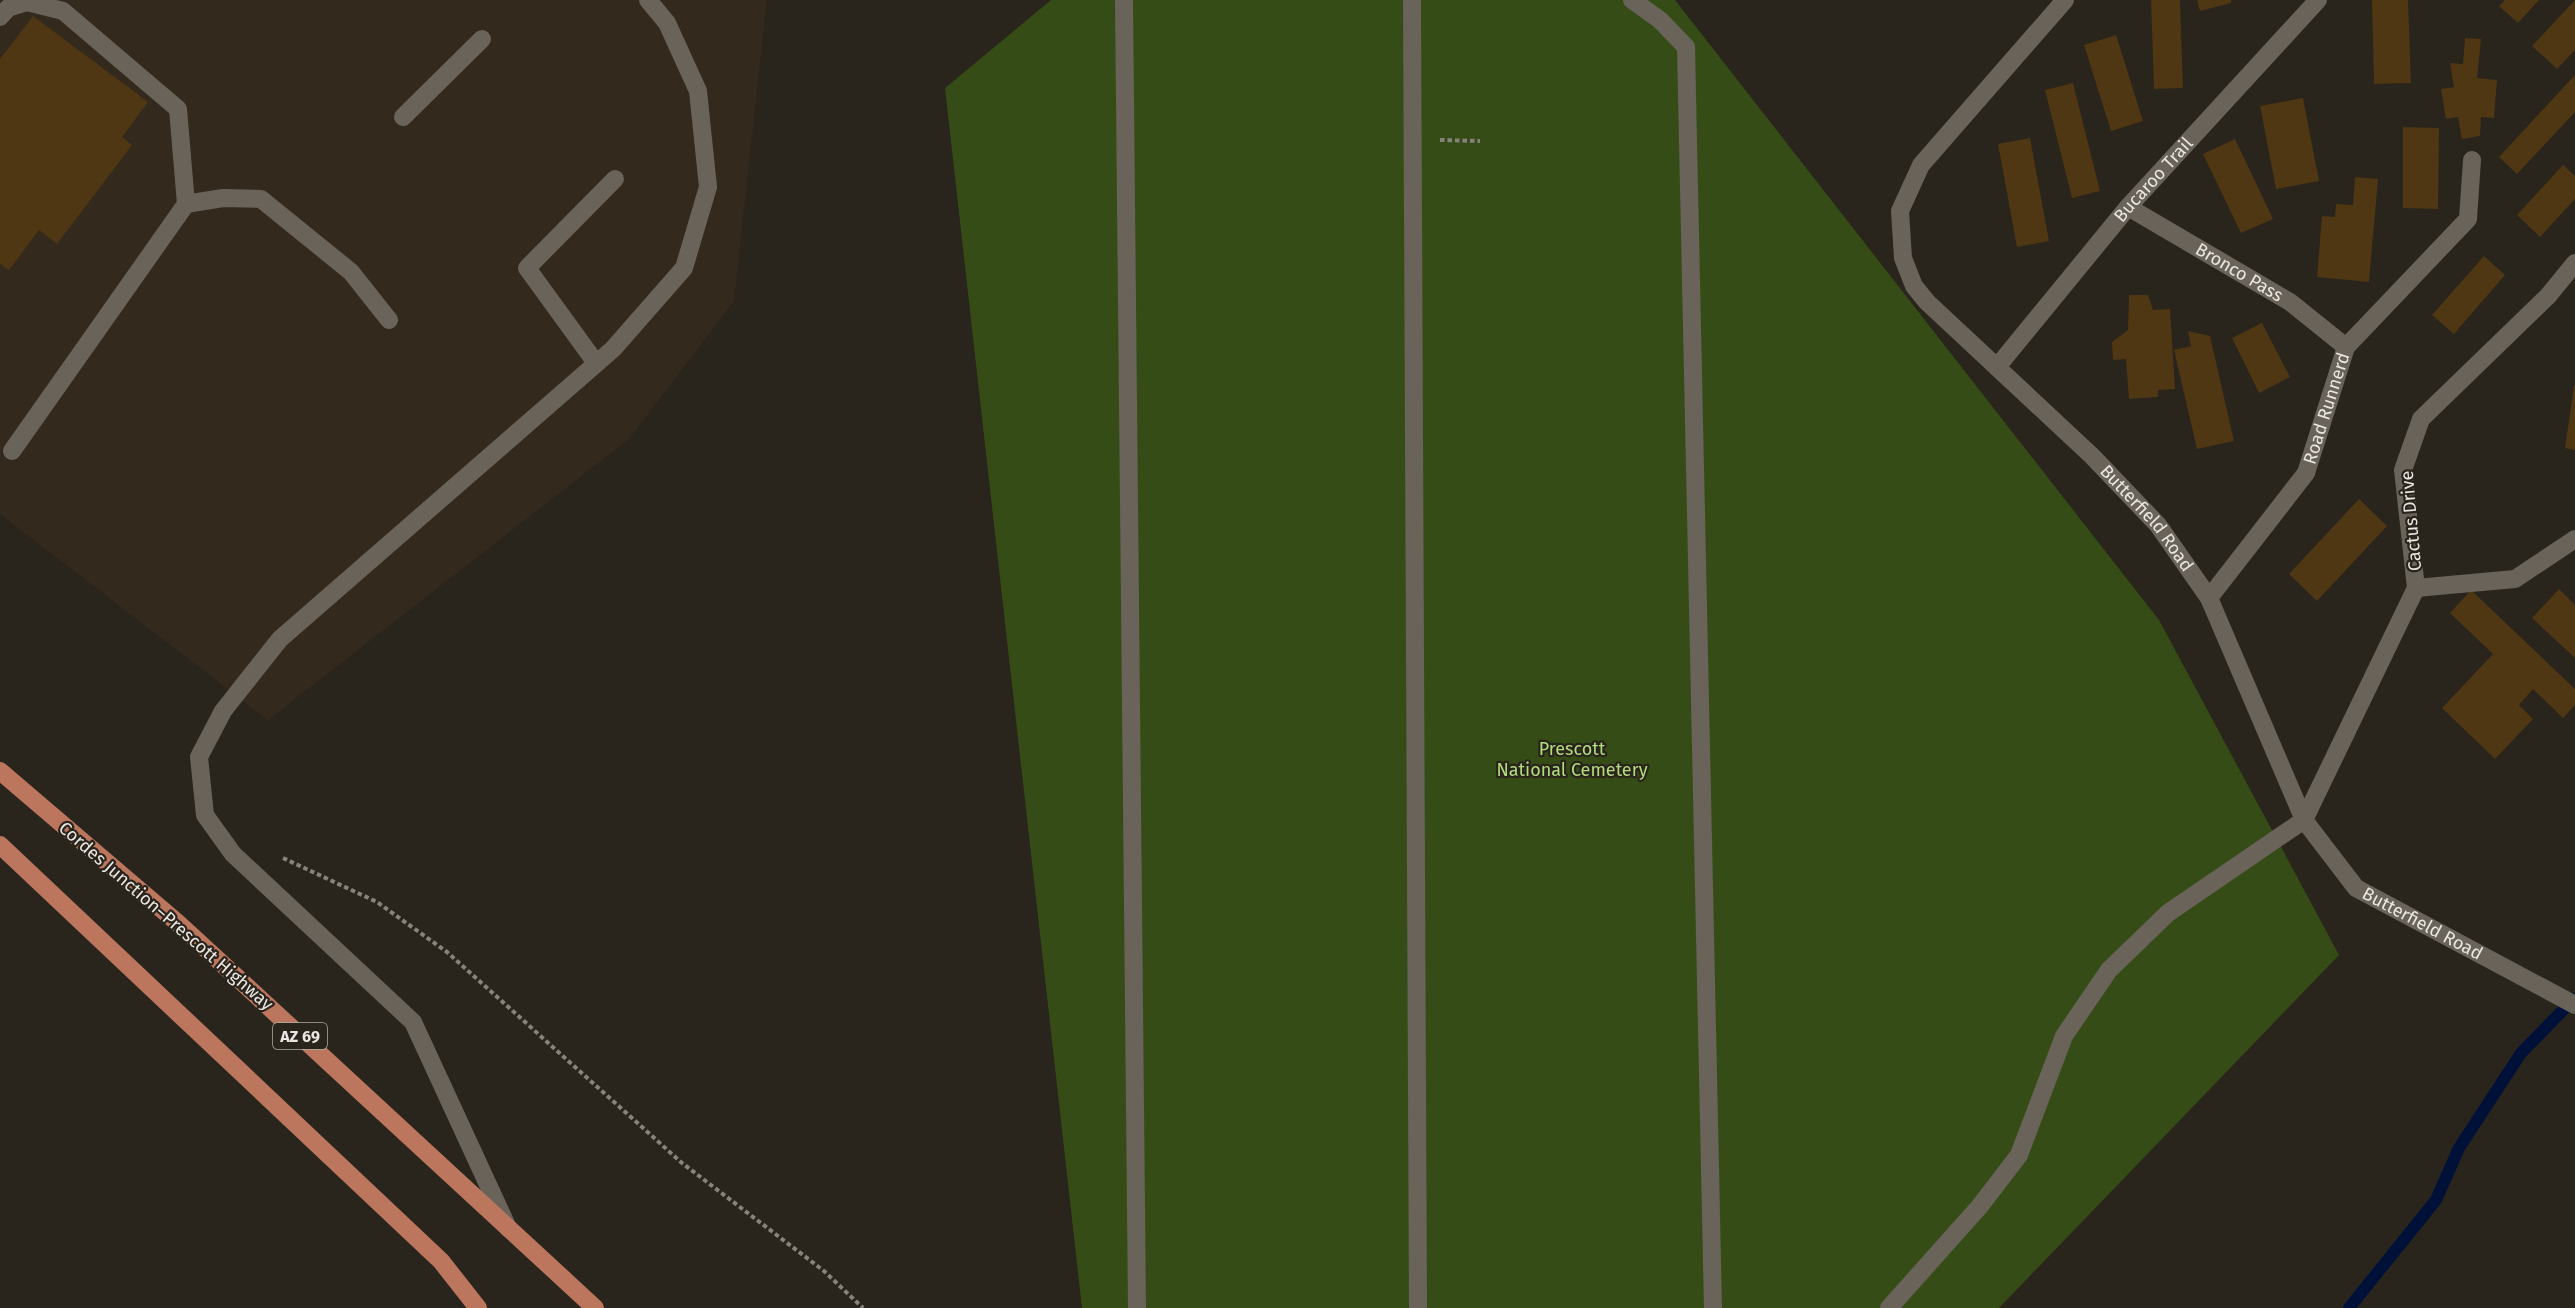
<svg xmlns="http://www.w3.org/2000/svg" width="2575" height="1308" font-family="'Fira Sans',sans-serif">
<rect width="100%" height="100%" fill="#29241c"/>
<path fill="#332a1d" d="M0,0H767L734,301L629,439L268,720L0,514Z"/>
<path fill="#364c16" d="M1051,0H1675L2159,620L2339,955L1999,1308H1082L945,88Z"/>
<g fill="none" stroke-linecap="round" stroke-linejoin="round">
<path stroke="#001139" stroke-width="12" d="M2349,1308L2436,1200L2459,1148L2521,1053L2574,999"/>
</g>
<path fill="#4e3712" d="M2151,0H2180L2183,88L2154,89Z
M2197,0H2231V3L2200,11Z
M2372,0H2408L2411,83L2374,84Z
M2505,0H2539L2518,23L2499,6Z
M2575,0V50L2557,69L2532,46Z
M33,16L148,102L122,137L132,145L57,244L39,230L9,270L0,264V59Z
M2116,35L2143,121L2111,131L2084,45Z
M2465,38L2481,39L2477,78L2497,80L2494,118L2481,117L2480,136L2462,139L2458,117L2446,119L2441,89L2454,87L2450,63L2463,64Z
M2575,75V112L2517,174L2499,157Z
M2073,83L2100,191L2072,198L2045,90Z
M2303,98L2319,181L2276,189L2260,106Z
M2403,127L2439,128L2438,209L2403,208Z
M2030,138L2049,241L2017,247L1998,144Z
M2235,139L2273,219L2241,233L2203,154Z
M2563,165L2575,176V199L2540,237L2517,215Z
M2355,177L2378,179L2369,282L2317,277L2322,216L2335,217L2336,204L2353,205Z
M2484,256L2505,275L2454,334L2432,315Z
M2129,295H2148L2153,310L2170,309L2175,389L2158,390V397L2129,399L2126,359L2113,360L2112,342L2128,330Z
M2262,323L2290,377L2259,393L2232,338Z
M2188,331L2210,336L2234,441L2197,449L2174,350L2191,346Z
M2574,386H2575V450L2565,448Z
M2359,499L2387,526L2317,601L2289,574Z
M2559,589L2575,605V658L2532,618Z
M2471,590L2575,689V705L2563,718L2533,689L2519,705L2533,719L2495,759L2442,708L2493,654L2450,613Z"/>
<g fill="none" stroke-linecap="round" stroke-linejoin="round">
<path stroke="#87837c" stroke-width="4" stroke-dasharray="4.5 3" stroke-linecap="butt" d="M1440,140L1480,141
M283,858L377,902L447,952L682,1163L824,1271L863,1308"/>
<path stroke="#69635a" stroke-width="18" d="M0,17L8,8L27,2L63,11L178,109L186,204
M403,117L482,39
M596,363L527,268L615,179
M12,451L186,204L223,198L261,199L351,272L389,320
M508,1228L413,1022L233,854L205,815L199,757L223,711L280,639L613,349L684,268L708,187L698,91L667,23L648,0"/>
<g stroke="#69635a" stroke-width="18">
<path d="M1124,0L1137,1308"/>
<path d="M1412,0L1418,1308"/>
<path d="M1632,0L1660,20L1686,47L1713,1308"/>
<path id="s1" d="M2065,0L1921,165L1900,211L1903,258L1914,286L1927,302L2092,456L2158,525L2209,598L2304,820L2356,888L2575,1005"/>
<path id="s2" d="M2128,207L2290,302L2346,347"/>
<path id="s3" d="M1997,367L2128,207L2318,0"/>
<path d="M2416,588L2515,579L2575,539"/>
<path id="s4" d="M2209,598L2306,473L2346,347L2468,219L2472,160"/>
<path d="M1889,1308L1980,1206L2019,1155L2064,1036L2109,970L2168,913L2304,820L2416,588L2403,470L2421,419L2548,296L2575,263"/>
</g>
<path stroke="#bc765d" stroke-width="18" d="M0,771L179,924L595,1308
M0,845L441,1261L478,1308"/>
</g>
<g text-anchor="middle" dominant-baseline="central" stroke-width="4.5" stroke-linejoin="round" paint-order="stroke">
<rect fill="#29241c" stroke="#b0aca6" stroke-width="1.5" x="273" y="1023" width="54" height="26" rx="4.5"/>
<g font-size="16" font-weight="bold" fill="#eae6e1">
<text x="300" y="1036">AZ 69</text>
</g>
<g font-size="18" fill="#eae6e1" stroke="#29241c">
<text stroke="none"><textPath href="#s3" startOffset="244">Bucaroo Trail</textPath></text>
<text stroke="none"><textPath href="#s2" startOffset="129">Bronco Pass</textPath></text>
<text stroke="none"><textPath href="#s4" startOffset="226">Road Runnerd</textPath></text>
<text stroke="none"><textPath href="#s1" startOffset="676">Butterfield Road</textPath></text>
<text transform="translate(2411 521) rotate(-95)">Cactus Drive</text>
<text transform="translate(166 916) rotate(41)">Cordes Junction–Prescott Highway</text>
<text stroke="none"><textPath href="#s1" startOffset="1180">Butterfield Road</textPath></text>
</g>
<g font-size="18" fill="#b2dd7d" stroke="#29241c">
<text x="1572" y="749">Prescott<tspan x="1572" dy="21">National Cemetery</tspan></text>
</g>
</g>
</svg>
